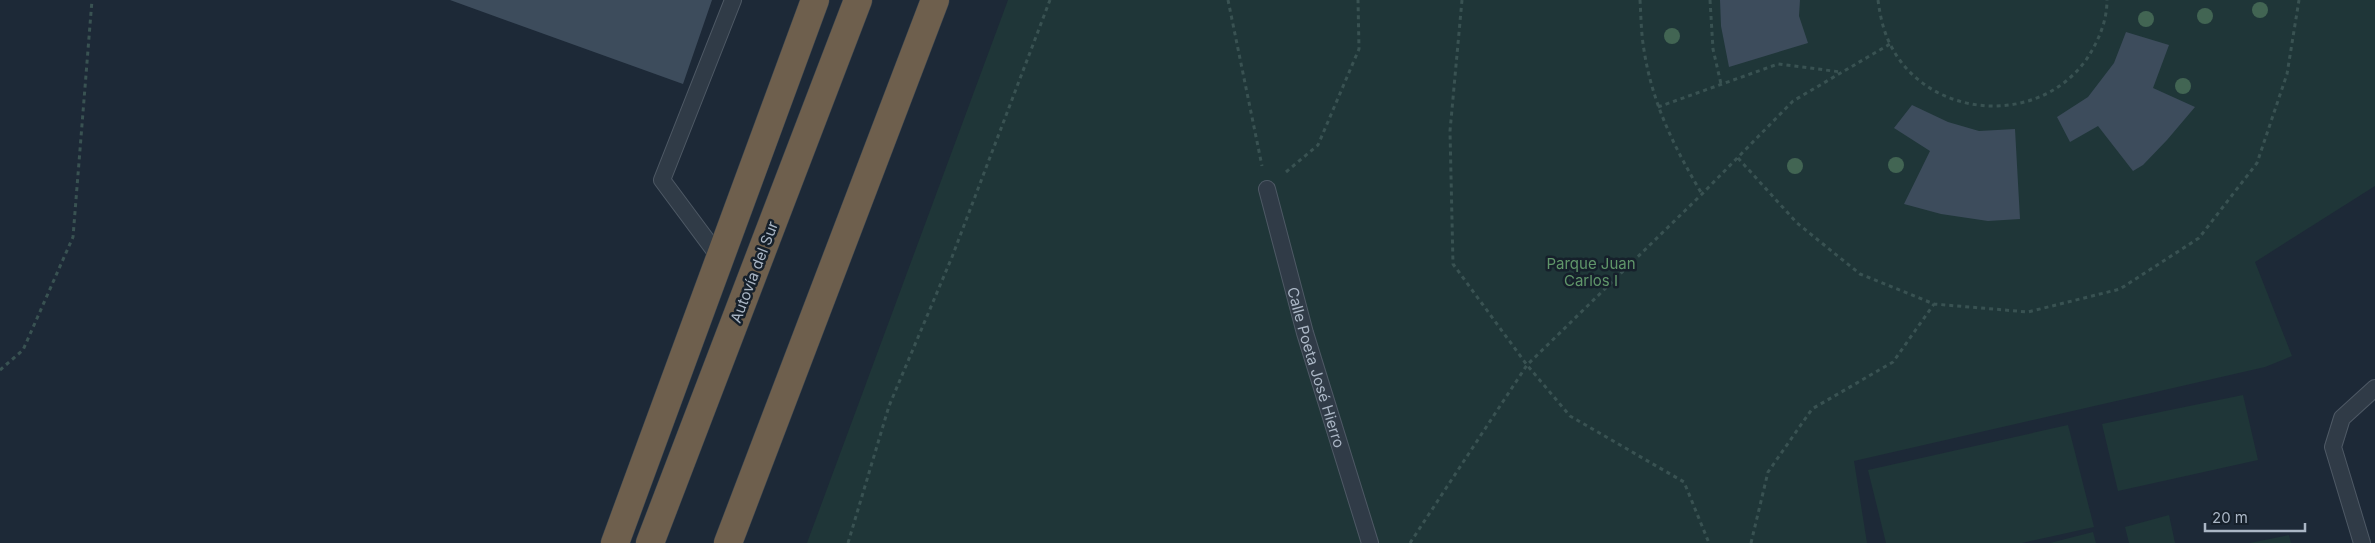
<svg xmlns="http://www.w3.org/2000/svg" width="2375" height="543" font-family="Inter,sans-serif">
<rect width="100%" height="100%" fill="#1d2937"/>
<path fill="#1f3638" d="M1008,0H2375V186L2255,262L2292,356L2265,367L1854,461L1867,543H807Z
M2243,395L2258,460L2118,491L2102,424Z
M2068,425L2094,527L2022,543H1886L1868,470Z
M2169,515L2175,543H2129L2125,527Z
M2093,532L2096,543H2050Z
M2289,535L2291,543H2250Z"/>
<path fill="#3d4c5c" d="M450,0H712L683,84Z
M1720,0H1800L1799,16L1808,43L1729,67L1721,26Z
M2126,32L2169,45L2153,88L2195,107L2167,140L2143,165L2133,171L2098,126L2070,142L2057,117L2088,97L2114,63Z
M1912,105L1948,122L1979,131L2015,129L2020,219L1988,221L1941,214L1904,204L1930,151L1894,128Z"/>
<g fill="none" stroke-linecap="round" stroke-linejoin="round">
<g stroke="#4e5965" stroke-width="18">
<g id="service">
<path id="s1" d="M1267,189L1305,333L1370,543"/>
<path d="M720,258L662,180L733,0"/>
<path d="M2362,543L2333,447L2342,418L2375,388"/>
</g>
</g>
<g stroke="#38434e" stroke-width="29">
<path id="motorway" d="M615,543L815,0
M650,543L858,0
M728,543L935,0"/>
</g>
<path stroke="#395252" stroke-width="3" stroke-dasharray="4 4" stroke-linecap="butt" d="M1228,0L1262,166
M1462,0L1450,131L1453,264L1527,365L1570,416L1684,482L1709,543
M1640,0C1641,16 1641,33 1644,50C1652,103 1675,149 1702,194
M1710,0L1713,49L1721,84
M1878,0C1880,15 1883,30 1890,44C1927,119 2037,128 2086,60C2098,42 2107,22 2107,0
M1658,107L1778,64L1841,72
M1738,158L1797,223L1860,274L1934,304L2028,312L2120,289L2199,238L2257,163L2287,74L2299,0
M1286,172L1318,145L1359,49L1358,0
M0,370L23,350L73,237L92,0
M848,543L889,406L952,257L1050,0
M1410,543L1527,365L1702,194L1793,101L1890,44
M1751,543L1768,472L1812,409L1893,362L1934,304"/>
<use href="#service" stroke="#303b47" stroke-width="16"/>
<use href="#motorway" stroke="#6e5f4d" stroke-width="28"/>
</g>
<g fill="#426553">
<circle cx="2260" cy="10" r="8"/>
<circle cx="2205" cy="16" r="8"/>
<circle cx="2146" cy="19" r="8"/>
<circle cx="1672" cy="36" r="8"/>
<circle cx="2183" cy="86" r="8"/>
<circle cx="1896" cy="165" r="8"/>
<circle cx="1795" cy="166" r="8"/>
</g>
<g text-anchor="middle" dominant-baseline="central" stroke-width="5" stroke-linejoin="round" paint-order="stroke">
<g font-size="15" fill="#60966a" stroke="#16202b">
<text x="1591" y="263">Parque Juan<tspan x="1591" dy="17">Carlos I</tspan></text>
</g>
<g font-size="15" fill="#aab6c5" stroke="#16202b">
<text transform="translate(754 272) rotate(-69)">Autovía del Sur</text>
<text stroke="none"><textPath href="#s1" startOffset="185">Calle Poeta José Hierro</textPath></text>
</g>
</g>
<path d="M2205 523v8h100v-8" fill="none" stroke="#aab6c5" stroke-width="2.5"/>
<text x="2212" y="523" font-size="15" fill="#aab6c5" stroke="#16202b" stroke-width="4" paint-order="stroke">20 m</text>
</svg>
